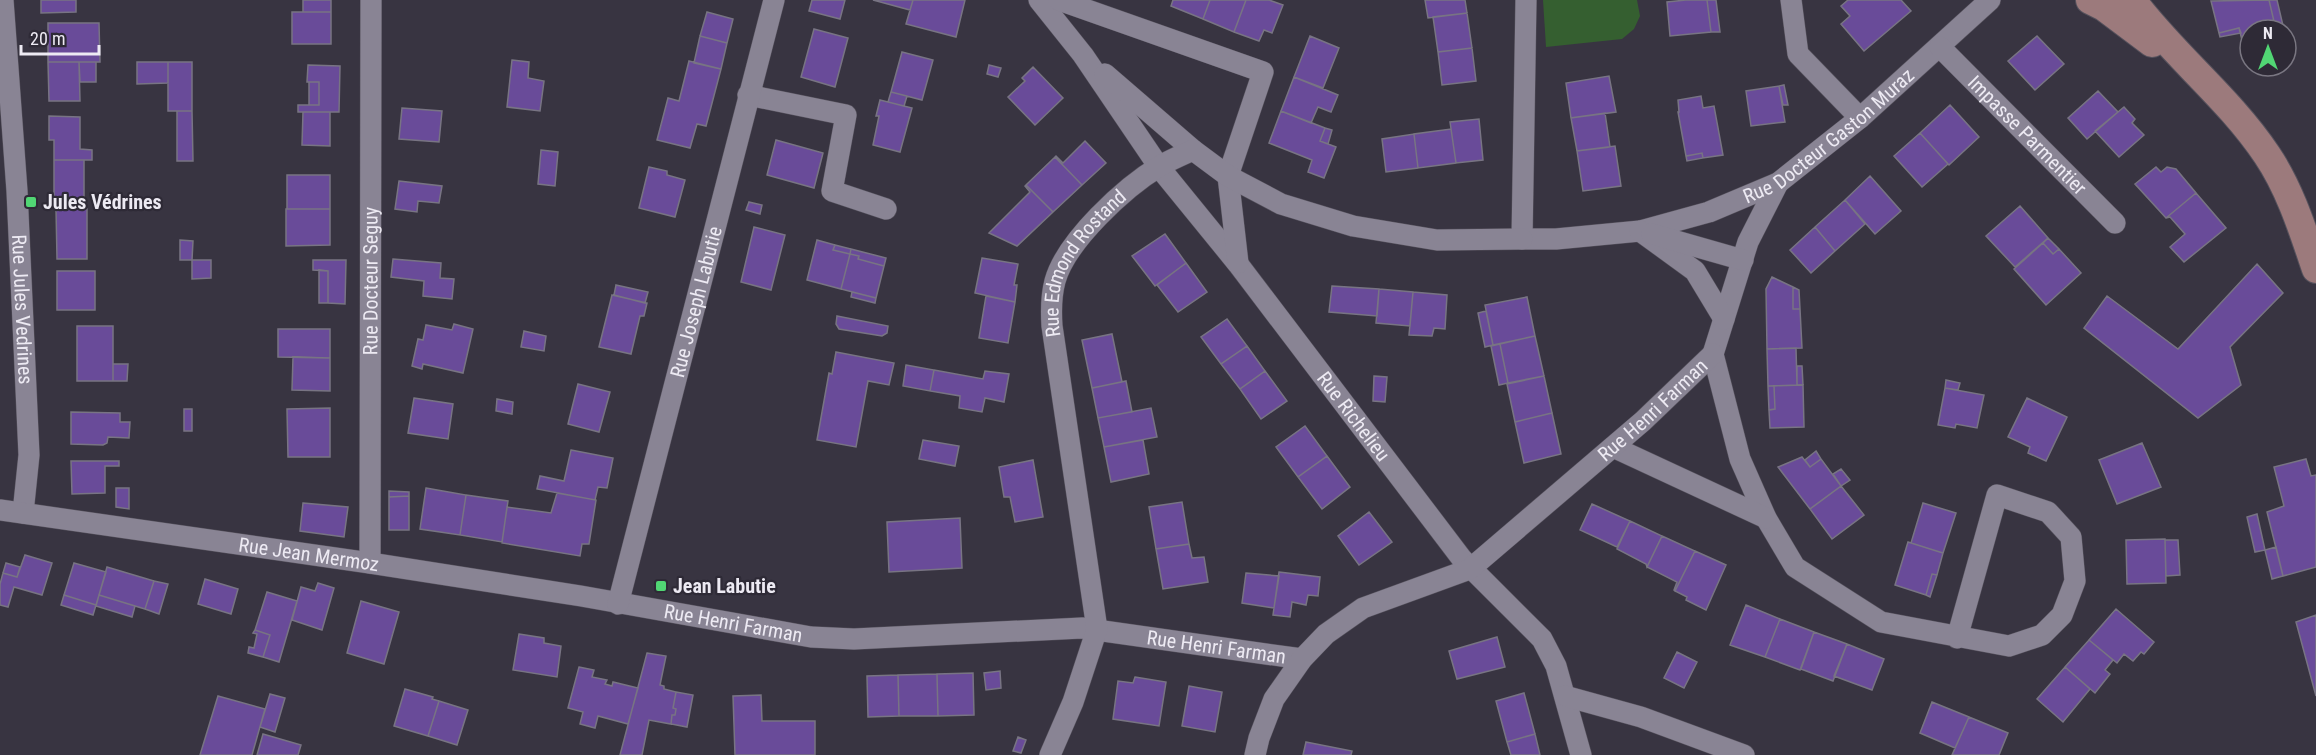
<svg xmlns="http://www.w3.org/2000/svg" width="2316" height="755" font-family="'Roboto Condensed',sans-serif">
<rect width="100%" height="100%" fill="#383441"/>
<path fill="#355f30" d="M1543,0H1637L1640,16L1634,29L1622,39L1546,47Z"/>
<path fill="#694b99" stroke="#787483" stroke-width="1.5" d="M41,0H76V12L41,13Z
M303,0H331V12H303Z
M812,0H845L840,19L809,11Z
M873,0H913L910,10Z
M913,0H965L956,37L906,24Z
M1173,0H1210L1203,19L1171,6Z
M1210,0H1246L1234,32L1203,19Z
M1246,0H1269L1283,5L1272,33L1264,30L1259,41L1234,32Z
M1425,0H1465L1467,13L1428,18Z
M1686,0H1707L1711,32L1670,36L1667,2Z
M1707,0H1716L1720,32H1711Z
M1848,0H1901L1911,11L1864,51L1841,24L1850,16L1841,6Z
M2269,0L2276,30H2250V38L2242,40L2239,28L2219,33L2211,1Z
M2269,0H2277L2284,30H2276Z
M292,12H331V44H292Z
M707,12L733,19L727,43L700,36Z
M1467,13L1472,48L1438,52L1433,17Z
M48,23H99L100,62H48Z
M2239,28L2241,33L2220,37L2219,33Z
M814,29L848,38L835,87L801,77Z
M700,36L727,43L721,69L694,63Z
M1310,36L1339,48L1323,88L1294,77Z
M2037,36L2064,64L2035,90L2008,61Z
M1472,48L1476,81L1442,85L1438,52Z
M902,52L933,60L922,100L891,92Z
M512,60L529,62L528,78L544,81L540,111L507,107Z
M689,61L721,69L706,126L697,124L690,148L657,140L668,98L679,101Z
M48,62H79L80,101H49Z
M79,62H96V82H80Z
M137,62H168V83L137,84Z
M168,62H192V111H168Z
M308,65L340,66L339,112H298V105H319V82H307Z
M989,65L1001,68L998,77L987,74Z
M1033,67L1063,98L1035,125L1008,97L1025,81L1022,78Z
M1609,76L1616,112L1571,118L1566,83Z
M1294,77L1338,95L1331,112L1318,107L1311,123L1281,111Z
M309,82H319V105H309Z
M1784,85L1788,105H1783L1779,86Z
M1779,86L1785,122L1751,126L1746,91Z
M2098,91L2118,112L2087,139L2068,118Z
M891,92L907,96L904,106L888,102Z
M1701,96L1703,108L1714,106L1723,155L1703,158L1702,153L1686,156L1678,112H1679L1678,100Z
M880,100L912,108L900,152L873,145L879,116H876Z
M1950,105L1979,137L1949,165L1920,133Z
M2124,107L2135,119L2132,123L2144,135L2119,157L2095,131Z
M402,108L442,111L439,142L399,139Z
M177,111H192L193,161H177Z
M1281,111L1325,128L1320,141L1336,147L1324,178L1308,172L1312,160L1269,143Z
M303,112H330V146L302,145Z
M1605,113L1610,147L1577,151L1571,118Z
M49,116L80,117V149L92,150V160H54V140H49Z
M1479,119L1483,160L1456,163L1450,122Z
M1325,128L1332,130L1328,144L1320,141Z
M1451,129L1456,163L1418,168L1414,134Z
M1920,133L1948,164L1922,187L1894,156Z
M1414,134L1418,168L1386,172L1382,139Z
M776,140L823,153L814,188L767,175Z
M1085,141L1106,163L1082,185L1055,157L1056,156L1063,163Z
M1615,146L1621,186L1583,191L1577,151Z
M541,150L558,152L555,186L538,184Z
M1702,153L1703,158L1687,161L1686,156Z
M1055,157L1082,185L1053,212L1026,185Z
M54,160H84V209H54Z
M649,167L667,171V175L685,180L675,217L639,208Z
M2156,167L2161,172L2167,167L2176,169L2196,193L2166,218L2135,184Z
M287,175H330V209H287Z
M1870,176L1901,211L1875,234L1845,200Z
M399,181L442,186L439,203L418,201L417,212L395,209Z
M1026,185L1053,212L1017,246L989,233L1030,192L1025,186Z
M2196,193L2226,228L2184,262L2170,247L2185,234L2170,217L2166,218Z
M1845,200L1865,224L1835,251L1815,227Z
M749,202L762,205L760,214L746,210Z
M2020,206L2048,238L2015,267L1986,236Z
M56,209H87V259H57Z
M286,209H330V245L286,246Z
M754,227L785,235L771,290L741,282Z
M1815,227L1835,251L1811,273L1790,250Z
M1165,234L1186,263L1155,286L1132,256Z
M2048,238L2059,249L2053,254L2043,243Z
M180,240L193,241L192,260H180Z
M817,240L835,245L833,250L850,254L841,289L807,280Z
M2043,243L2053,254L2059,249L2081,273L2046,305L2014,269Z
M835,245L851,249L850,254L833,250Z
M851,249L886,258L884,266L858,259L859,256L850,254Z
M850,254L859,256L858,259L884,266L876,298L841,289Z
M982,258L1018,264L1014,285H1017L1015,302L975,293Z
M393,259L441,263L440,278L454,279L452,299L423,296L424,281L391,277Z
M192,260H211V278L192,279Z
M313,260H346L345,304L328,303V271L313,270Z
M1186,263L1207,292L1178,312L1157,285Z
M2257,264L2283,293L2230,347L2241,385L2198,418L2084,328L2107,296L2178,349Z
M319,270L328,271V303H319Z
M57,271H95V310H57Z
M1772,277L1793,287V309H1800L1802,348L1767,349L1766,289Z
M616,285L648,292L645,303L614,295Z
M1332,286L1379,289L1377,316L1329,312Z
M1793,287L1799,290L1800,309H1793Z
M1379,289L1413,292L1410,326L1376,323Z
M852,292L876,298L875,303L851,297Z
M1413,292L1447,295L1445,329L1434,328L1432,336L1409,335Z
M612,295L647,303L644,316H640L631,354L599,347Z
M986,296L1015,302L1008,343L979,338Z
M1527,297L1535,336L1493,345L1485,305Z
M1486,311L1493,345L1485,347L1478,313Z
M837,316L888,326L887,333L882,336L839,329L836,324Z
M1227,319L1247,346L1221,364L1201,337Z
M454,324L473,329L463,373L423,364L422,369L412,366L418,339L423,340L426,325L452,330Z
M77,326H113V381H77Z
M278,329H330V358L278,357Z
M524,331L546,336L544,351L521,347Z
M1112,334L1122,382L1092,388L1082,340Z
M1535,336L1544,376L1508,383L1500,344Z
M1500,344L1508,383L1499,385L1491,346Z
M1247,346L1265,371L1240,389L1221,364Z
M1796,348L1797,385L1768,386L1767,349Z
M836,352L894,363L889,385L868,381L856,447L817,440L829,373L832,374Z
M293,357L330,358V391L292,390Z
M113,364H128L127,381H113Z
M906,365L934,370L930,391L903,386Z
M1797,366H1802L1803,385H1797Z
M934,370L983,379L985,371L1009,374L1004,402L985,398L982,412L959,408L960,396L930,391Z
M1265,371L1287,401L1261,419L1240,389Z
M1374,376L1387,377L1385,402L1373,401Z
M1544,376L1552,413L1515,422L1507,384Z
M1946,380L1960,383L1958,390L1945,388Z
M1126,381L1132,412L1098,418L1092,388Z
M578,384L610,392L599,432L568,424Z
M1803,385L1804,427L1770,428L1769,410L1775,409L1774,386Z
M1768,386H1774L1775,409L1769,410Z
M1945,388L1984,395L1977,428L1956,424L1955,428L1938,425Z
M414,398L453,404L448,439L408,433Z
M2027,398L2067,417L2046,461L2028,453L2030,447L2008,437Z
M497,399L513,402L512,414L496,411Z
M330,408V457H288L287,409Z
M1151,408L1157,437L1104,447L1098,418Z
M184,409H192V431H184Z
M71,412L120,413V422H130L129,438L108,437L107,443L103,445L71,444Z
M1552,413L1561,454L1524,463L1515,422Z
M1305,426L1327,456L1298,477L1276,447Z
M923,440L959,446L955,466L919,459Z
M1143,440L1149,474L1111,482L1104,447Z
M2142,443L2161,487L2117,504L2099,460Z
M571,450L613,458L607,488L598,487L595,500L537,489L540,476L564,481Z
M1816,451L1821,459L1810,467L1805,460Z
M1327,456L1350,487L1322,509L1298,477Z
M1802,457L1810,467L1821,459L1841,486L1810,509L1778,467Z
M2306,459L2311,476L2316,475V567L2283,576L2267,512L2284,506L2274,467Z
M1033,460L1043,517L1015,522L1010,497H1004L999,467Z
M71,461H119V466H105V493L72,494Z
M1841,469L1850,480L1841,486L1833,474Z
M1841,486L1864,515L1832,539L1810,509Z
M116,488H129V509L116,507Z
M426,488L466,495L460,535L420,529Z
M389,491L409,492V496L389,497Z
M557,493L596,500L589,544H582L580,556L502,543L507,507L551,513Z
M466,495L508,501L502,542L460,535Z
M409,496V530H389V497Z
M1182,502L1189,544L1156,549L1149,507Z
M303,503L348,507L344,537L300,531Z
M1923,503L1956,513L1943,553L1911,543Z
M1592,504L1630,521L1617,547L1580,530Z
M1369,512L1392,542L1359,565L1338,536Z
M2257,514L2265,550L2255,552L2247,517Z
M960,518L962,568L889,572L887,522Z
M1630,521L1662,536L1647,567L1646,564L1617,549Z
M1662,536L1695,551L1675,591L1674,590L1677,582L1647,567Z
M2165,539L2166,583L2127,584L2126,540Z
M2165,540H2178L2180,575L2166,576Z
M1908,542L1943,553L1937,575L1932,574L1926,595L1895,585Z
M1189,544L1192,558L1204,557L1208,582L1163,589L1156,549Z
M2276,547L2283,576L2272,579L2265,550Z
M1695,551L1726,565L1706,610L1686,600L1687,597L1675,591Z
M25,555L52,563L42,595L14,587L8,607L0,605V584L3,573L17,577Z
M6,563L20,567L17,577L3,573Z
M74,563L106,572L96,605L64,595Z
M107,567L154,581L145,609L99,595Z
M1279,572L1320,577L1318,596L1308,595L1306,605L1292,602L1290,617L1273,615Z
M1246,573L1279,576L1274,608L1242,603Z
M1932,574L1937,575L1930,597L1926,595Z
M205,579L238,589L231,614L198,604Z
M154,581L168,584L159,614L145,609Z
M318,583L334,588L322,630L292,620L301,587L315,591Z
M267,592L297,601L279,662L263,657L270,635L255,630Z
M64,595L96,605L93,615L61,605Z
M99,595L135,606L132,617L96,606Z
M361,601L399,612L384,664L347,653Z
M1746,605L1780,619L1765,657L1730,645Z
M2116,609L2154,642L2144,654L2141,652L2133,661L2124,654L2117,663L2089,640Z
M2316,615V696L2296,622Z
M1780,619L1814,632L1800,670L1765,657Z
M255,630L270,635L263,657L248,653L249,647L254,648L257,634L253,633Z
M1814,632L1847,644L1833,681L1801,669Z
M519,634L544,638V643L561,646L557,677L513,670Z
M1497,637L1505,667L1457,679L1449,651Z
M2089,640L2113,660L2105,670L2110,674L2095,693L2065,667Z
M1847,644L1884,659L1872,690L1834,676Z
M1677,652L1697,662L1684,688L1664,678Z
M647,653L666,656L660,685L664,686V689L676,692L673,708L676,709L675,715H672L671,724L649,720L642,755H620Z
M579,667L594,670L592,677L607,680L605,684L612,686L613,682L638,688L628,724L598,716L595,728L580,724L583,712L568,708Z
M2065,667L2090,689L2063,722L2037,699Z
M1000,671L1001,688L986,690L984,673Z
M973,673L974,715L938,716L937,674Z
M937,674L938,716H899L898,675Z
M898,675L899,716L868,717L867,676Z
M1135,677L1166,682L1159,726L1113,719L1118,681L1133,683Z
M1189,686L1222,692L1215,732L1182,726Z
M405,689L433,697L432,699L439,701L428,736L394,726Z
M676,692L693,695L687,727L671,724L672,715H675L676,709L673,708Z
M1524,693L1535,734L1507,742L1496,701Z
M270,694L285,698L275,732L260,727Z
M761,695L762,721H815V755H735L733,696Z
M218,696L265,709L252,755H200Z
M439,701L468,710L457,745L428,736Z
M1932,702L1969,717L1955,748L1920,733Z
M1969,717L2008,733L1999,755H1952Z
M263,734L301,745L298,755H257Z
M1535,734L1540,755H1511L1507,742Z
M1018,737L1026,740L1021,753L1013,751Z
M1306,742L1352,751L1351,755H1303Z"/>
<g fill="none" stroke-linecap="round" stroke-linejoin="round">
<g stroke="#55515c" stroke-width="22">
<g id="street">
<path id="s1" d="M3,0L17,191L29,455L23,513"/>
<path id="s2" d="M1039,0L1083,55L1159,167L1238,264L1462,559L1542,639L1556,666L1581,755"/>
<path d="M1059,0L1263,72L1228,176L1238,263"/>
<path id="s3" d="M1526,0L1522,239H1556L1640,231L1709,212L1778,183L1860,118L1990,0"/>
<path d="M1791,0L1798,54L1860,118"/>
<path id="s4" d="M1940,47L2115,223"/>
<path d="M1105,74L1193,150"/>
<path d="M748,95L846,115L832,191L886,209"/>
<path d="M1778,183L1748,242L1713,354L1740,459L1766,518L1795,567L1881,622L2009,646L2042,635L2062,615L2075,581L2071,537L2048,512L1997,495L1957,638"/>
<path d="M1640,231L1695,271L1724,319"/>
<path d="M1652,234L1743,260"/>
<path d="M1613,447L1766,518"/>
<path id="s5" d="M0,510L370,563L581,596L811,637L854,639L1082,628L1302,659"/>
<path id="s6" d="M370,563L371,0"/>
<path id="s7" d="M618,604L774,0"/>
<path d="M1565,696L1641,717L1744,755"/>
<path id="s8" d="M1050,755L1073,702L1097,629L1052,326C1051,311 1051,296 1055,281C1066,241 1125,187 1160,166C1170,160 1182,155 1193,150L1228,176L1281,204L1353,226L1437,240L1522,239"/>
<path id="s9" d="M1255,755L1259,738L1274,699L1302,659L1326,634L1363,608L1470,569L1643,421L1713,354"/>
</g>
</g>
<g stroke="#55515c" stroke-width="30">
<path id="secondary" d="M2090,0L2104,7L2152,43
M2132,0C2173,55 2229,98 2267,155C2290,189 2303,231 2316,269"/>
</g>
<use href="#street" stroke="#898494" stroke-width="21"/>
<use href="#secondary" stroke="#9c7a7c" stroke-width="28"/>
</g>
<g fill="#51d674" stroke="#2e2a36" stroke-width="2">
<rect x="25" y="196" width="12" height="12" rx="3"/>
<rect x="655" y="580" width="12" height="12" rx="3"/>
</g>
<g text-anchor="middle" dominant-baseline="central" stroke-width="4.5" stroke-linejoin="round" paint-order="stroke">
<g font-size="20" fill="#edeaf3" stroke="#2e2a36">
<text stroke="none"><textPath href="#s3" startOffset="572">Rue Docteur Gaston Muraz</textPath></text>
<text stroke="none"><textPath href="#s4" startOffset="124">Impasse Parmentier</textPath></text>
<text stroke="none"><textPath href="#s8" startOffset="514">Rue Edmond Rostand</textPath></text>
<text stroke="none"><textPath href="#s6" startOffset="282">Rue Docteur Seguy</textPath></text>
<text stroke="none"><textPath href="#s7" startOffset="312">Rue Joseph Labutie</textPath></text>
<text stroke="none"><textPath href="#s1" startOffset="310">Rue Jules Vedrines</textPath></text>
<text stroke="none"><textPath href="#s9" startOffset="544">Rue Henri Farman</textPath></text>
<text stroke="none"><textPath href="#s2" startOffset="522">Rue Richelieu</textPath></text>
<text stroke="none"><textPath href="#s5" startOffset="312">Rue Jean Mermoz</textPath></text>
<text stroke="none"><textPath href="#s5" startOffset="742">Rue Henri Farman</textPath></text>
<text stroke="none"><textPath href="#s5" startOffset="1228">Rue Henri Farman</textPath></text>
</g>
<g font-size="20" font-weight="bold" fill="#edeaf3" stroke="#2e2a36" text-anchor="start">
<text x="43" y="202">Jules Védrines</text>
<text x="673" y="586">Jean Labutie</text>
</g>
</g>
<g transform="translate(2268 48)"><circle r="28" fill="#2e2a36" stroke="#7a7782" stroke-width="1.5"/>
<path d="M0-4.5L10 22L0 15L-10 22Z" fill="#51d674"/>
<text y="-9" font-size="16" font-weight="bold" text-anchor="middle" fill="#edeaf3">N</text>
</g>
<path d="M21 45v9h78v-9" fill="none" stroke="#edeaf3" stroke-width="3"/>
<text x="30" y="45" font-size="18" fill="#edeaf3" stroke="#2e2a36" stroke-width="4.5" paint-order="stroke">20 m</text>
</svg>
